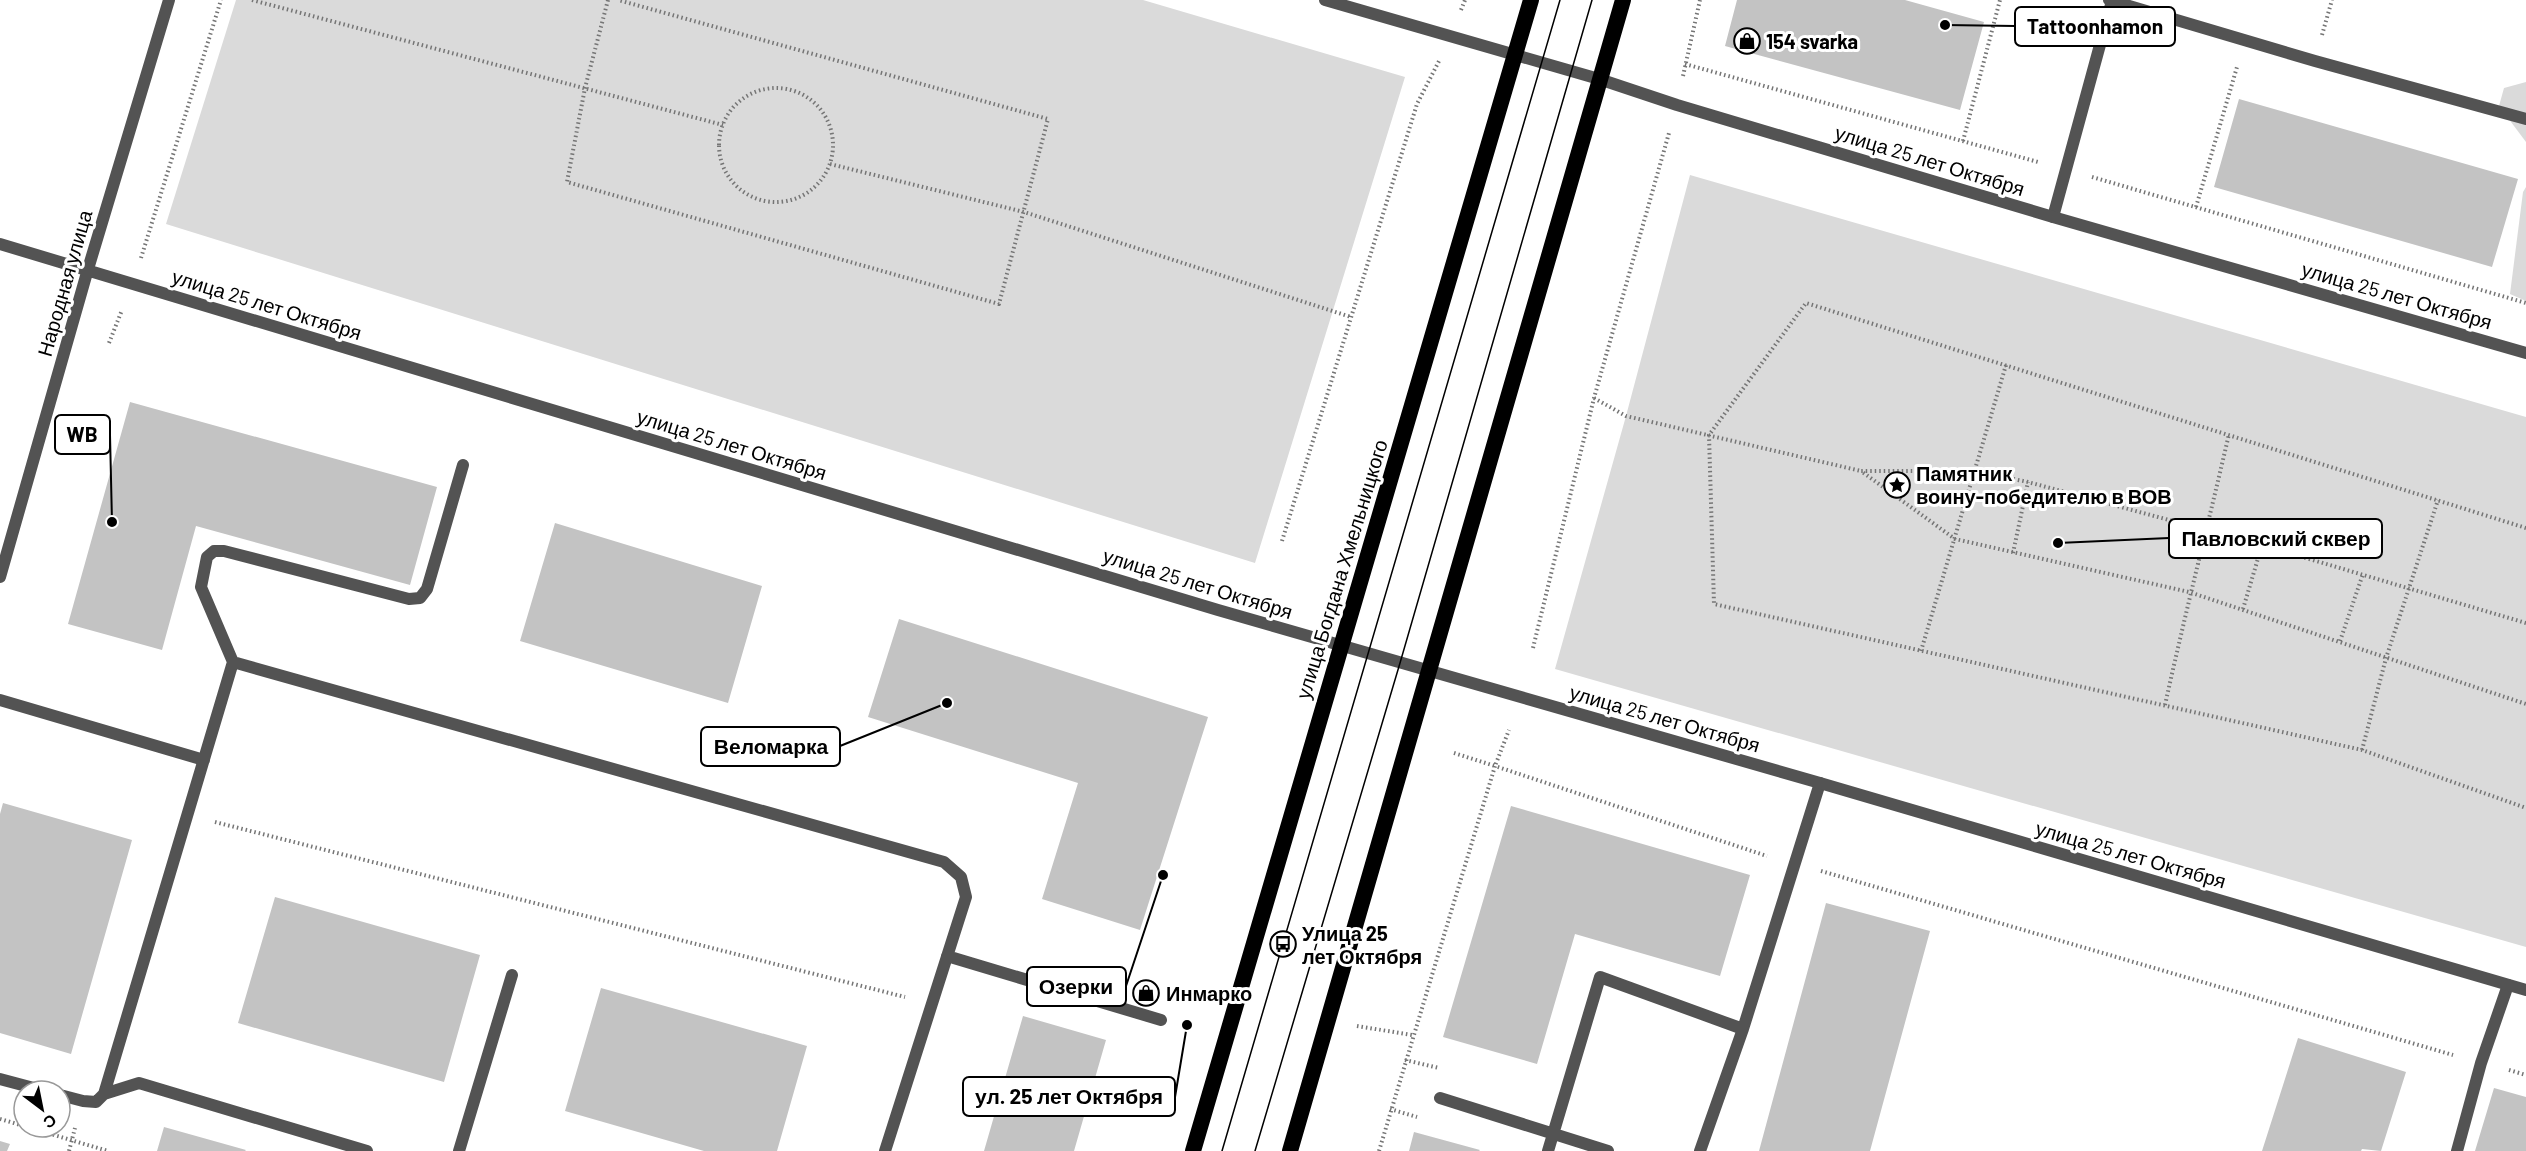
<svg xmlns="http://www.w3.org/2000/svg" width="2526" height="1151" font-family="Barlow,sans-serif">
<rect width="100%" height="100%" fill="#fff"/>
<path fill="#dadada" d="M236,0H1143L1405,77L1255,563L166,224Z
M2526,82V142L2499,106L2504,88Z
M1690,175L2526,417V947L1555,669L1626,416Z
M2526,187V301L2510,294L2523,192Z"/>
<path fill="#c3c3c3" d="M1737,0H1905L1984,22L1960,110L1725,46Z
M2239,99L2518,179L2492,267L2214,187Z
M130,402L437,487L410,585L196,526L162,650L68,624Z
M555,523L762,586L728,703L520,641Z
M899,619L1208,717L1140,930L1042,899L1078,783L868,717Z
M3,803L132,840L71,1054L0,1033V814Z
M1511,806L1750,875L1720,976L1575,934L1537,1064L1443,1037Z
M275,897L480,955L444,1082L238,1023Z
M1826,903L1930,931L1870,1151H1759Z
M1141,984L1155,989L1150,1001L1137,996Z
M601,988L807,1046L777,1151H704L565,1111Z
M1023,1016L1106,1040L1074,1151H984Z
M2298,1038L2406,1072L2381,1151L2362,1149L2361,1151H2262Z
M2494,1088L2526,1097V1151H2475Z
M164,1127L246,1150L245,1151H157Z
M1414,1132L1480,1150L1479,1151H1409Z
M0,1141L10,1144L7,1151H0Z"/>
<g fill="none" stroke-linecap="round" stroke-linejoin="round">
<path stroke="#757575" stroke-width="4" stroke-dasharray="1.5 3" stroke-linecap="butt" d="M252,0L723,125
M608,0L585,88L567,182L999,304L1048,119L618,0
M1461,10L1465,0
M2322,35L2332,0
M1685,64L2038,162
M1683,76L1700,0
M719 145a57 57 0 1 1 114 0a57 57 0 1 1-114 0Z
M1963,141L2000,0
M830,164L1024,212L1351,317
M2092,177L2526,303
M2196,207L2237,67
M141,258L221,0
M109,343L122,310
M1594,398L1626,416L1861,471
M2526,528L1806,303L1709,435L1714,604L2362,750L2526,808
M1282,541L1417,104L1439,61
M2013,553L2028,482
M2243,609L2262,545
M2526,623L2262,545L2028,482L1974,471H1861L1955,539L2189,592L2526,704
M2340,641L2363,574
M1533,648L1594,398L1669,133
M1921,651L2006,365
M2165,705C2185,614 2208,525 2229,434
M2362,750L2386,658L2438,500
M1454,753L1495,766L1509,730
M215,822L905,997
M1821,871L2453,1055
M1357,1026L1412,1035
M1405,1060L1439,1068
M2509,1070L2526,1075
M1390,1109L1417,1117
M0,1119L24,1126
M27,1127L108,1151
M69,1151L75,1128
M1379,1151L1495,766L1767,856"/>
<path stroke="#535353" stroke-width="12" d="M2109,0L2315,61L2526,119
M2053,217L2112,1
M233,662L944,862L961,877L966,897L885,1151
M0,700L204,760
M947,956L1161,1020
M0,1079L45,1091
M104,1094L139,1083L367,1151
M60,1095L83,1101L96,1102L104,1094L233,662L201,587L207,557L214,551H224L409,599L420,598L427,589L463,465
M1440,1098L1608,1151
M459,1151L512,975
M1548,1151L1600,977L1743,1029
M1700,1151L1743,1029L1820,783
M2457,1151L2481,1063L2508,985"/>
<path stroke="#535353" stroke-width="12" d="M1325,0L1599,79L1677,105L2053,217L2526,353
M0,244L1218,610L1820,783L2526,990
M0,577L88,269L169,0"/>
<path stroke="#000" stroke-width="16" d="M1193,1151L1531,0
M1290,1151L1623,0"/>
<path stroke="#000" stroke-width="1.5" d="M1222,1151L1560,0
M1255,1151L1400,663L1592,0"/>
</g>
<defs>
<g id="shop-ring" transform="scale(1.35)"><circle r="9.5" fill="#fff" stroke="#000" stroke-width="1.5"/><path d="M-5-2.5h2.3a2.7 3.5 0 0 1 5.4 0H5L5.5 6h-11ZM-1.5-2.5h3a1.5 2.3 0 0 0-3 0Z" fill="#000"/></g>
<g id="sight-ring" transform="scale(1.35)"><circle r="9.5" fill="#fff" stroke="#000" stroke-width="1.5"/><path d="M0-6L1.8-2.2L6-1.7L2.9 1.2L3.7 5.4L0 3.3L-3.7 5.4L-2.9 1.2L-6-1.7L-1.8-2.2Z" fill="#000"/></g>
<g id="bus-ring" transform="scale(1.35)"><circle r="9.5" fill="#fff" stroke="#000" stroke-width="1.5"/><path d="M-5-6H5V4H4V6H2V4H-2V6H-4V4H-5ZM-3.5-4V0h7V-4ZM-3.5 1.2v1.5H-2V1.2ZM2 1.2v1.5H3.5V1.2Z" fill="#000"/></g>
</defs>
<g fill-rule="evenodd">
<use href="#shop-ring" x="1747" y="41"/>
<use href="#sight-ring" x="1897" y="485"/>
<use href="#bus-ring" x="1283" y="944"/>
<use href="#shop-ring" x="1146" y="993"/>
</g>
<g text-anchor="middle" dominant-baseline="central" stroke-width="6" stroke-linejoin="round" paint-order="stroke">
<g font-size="20" font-weight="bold" fill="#000" stroke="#fff" text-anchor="start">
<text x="1766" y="41">154 svarka</text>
<text x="1916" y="473">Памятник<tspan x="1916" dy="23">воину-победителю в ВОВ</tspan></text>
<text x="1302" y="933">Улица 25<tspan x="1302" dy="23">лет Октября</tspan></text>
<text x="1166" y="993">Инмарко</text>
</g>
<g font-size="20" fill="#000" stroke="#fff">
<text transform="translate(1930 160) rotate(17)">улица 25 лет Октября</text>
<text transform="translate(64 283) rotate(-74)">Народная улица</text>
<text transform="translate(2397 295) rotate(16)">улица 25 лет Октября</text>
<text transform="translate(267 304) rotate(17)">улица 25 лет Октября</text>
<text transform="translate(732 444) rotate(17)">улица 25 лет Октября</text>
<text transform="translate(1341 569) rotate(-73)">улица Богдана Хмельницкого</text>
<text transform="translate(1198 583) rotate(17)">улица 25 лет Октября</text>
<text transform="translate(1665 718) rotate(16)">улица 25 лет Октября</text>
<text transform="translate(2131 854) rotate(16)">улица 25 лет Октября</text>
</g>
</g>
<path fill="none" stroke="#000" stroke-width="2" d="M1945 25L2015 26M112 522L110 435M2058 543L2169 538M947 703L840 746M1163 875L1126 986M1187 1025L1175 1097"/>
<g fill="#000" stroke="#fff" stroke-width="2">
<circle cx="1945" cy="25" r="6"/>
<circle cx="112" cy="522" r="6"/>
<circle cx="2058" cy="543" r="6"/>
<circle cx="947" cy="703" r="6"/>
<circle cx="1163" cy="875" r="6"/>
<circle cx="1187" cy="1025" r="6"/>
</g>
<g fill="#fff" stroke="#000" stroke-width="2">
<rect x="2015" y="7" width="160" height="39" rx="6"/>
<rect x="55" y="415" width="55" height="39" rx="6"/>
<rect x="2169" y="519" width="213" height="39" rx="6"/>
<rect x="701" y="727" width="139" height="39" rx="6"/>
<rect x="1027" y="967" width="99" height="39" rx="6"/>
<rect x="963" y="1077" width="212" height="39" rx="6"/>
</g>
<g font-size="21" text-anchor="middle" font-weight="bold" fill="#000">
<text x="2095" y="34">Tattoonhamon</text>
<text x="82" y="442">WB</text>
<text x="2276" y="546">Павловский сквер</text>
<text x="771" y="754">Веломарка</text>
<text x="1076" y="994">Озерки</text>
<text x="1069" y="1104">ул. 25 лет Октября</text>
</g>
<g transform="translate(42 1109) rotate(148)"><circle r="28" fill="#ffffff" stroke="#999999" stroke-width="1.5"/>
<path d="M0-4.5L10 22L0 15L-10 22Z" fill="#000000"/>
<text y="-9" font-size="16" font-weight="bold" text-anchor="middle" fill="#000000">С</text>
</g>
</svg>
